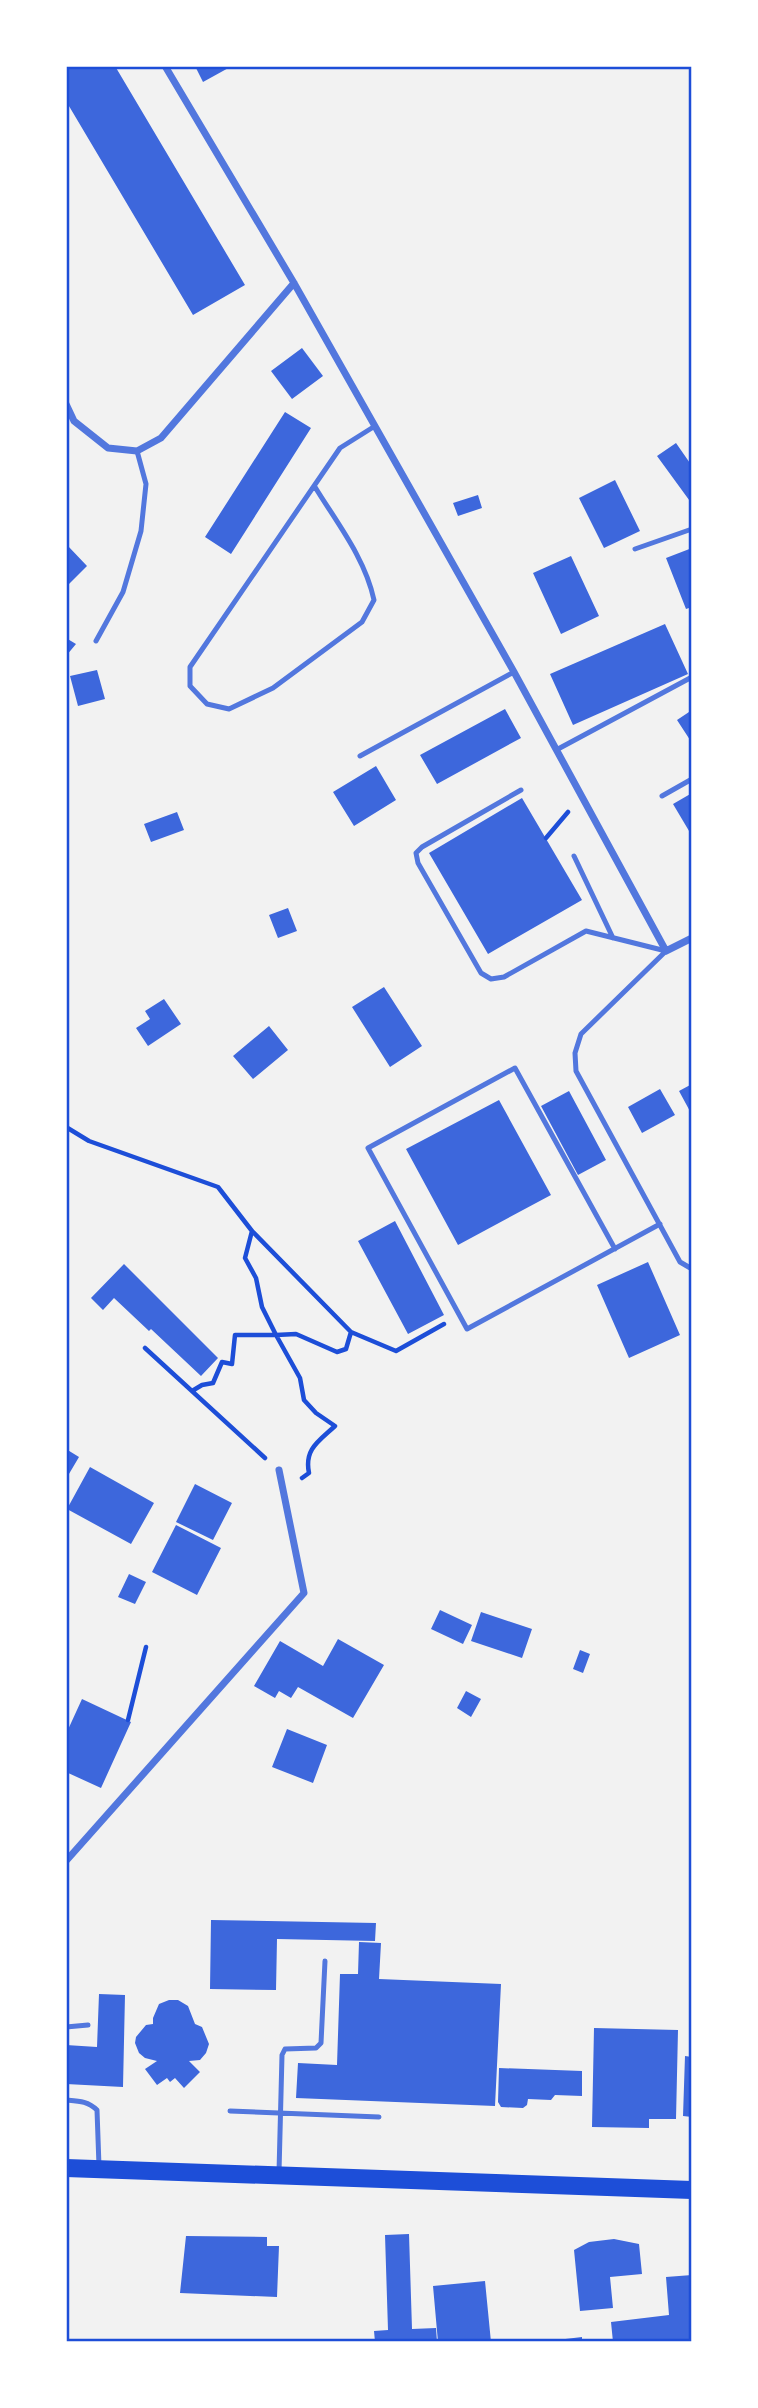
<svg xmlns="http://www.w3.org/2000/svg" width="758" height="2408" font-family="Quicksand,sans-serif">
<rect width="100%" height="100%" fill="#f2f2f2"/>
<path fill="#3d67dc" d="M66,66H115L245,285L193,315L66,101Z
M195,66H232L203,82Z
M302,348L323,376L292,399L271,371Z
M285,412L311,428L231,554L205,537Z
M676,443L692,466V504L657,456Z
M615,480L640,531L604,548L579,498Z
M478,495L482,508L458,516L453,503Z
M68,546L87,566L66,587V548Z
M692,548V607L686,609L666,558Z
M571,556L599,616L561,634L533,573Z
M665,624L688,674L573,725L550,674Z
M66,638L76,644L66,656Z
M97,670L105,699L78,706L70,676Z
M505,709L521,738L437,784L420,755Z
M692,710V743L677,720Z
M376,766L396,800L354,826L333,792Z
M692,793V836L673,804Z
M522,798L582,900L488,954L429,853Z
M177,812L184,830L151,842L144,824Z
M288,908L297,931L278,938L269,915Z
M384,987L422,1046L390,1067L352,1007Z
M164,999L181,1024L148,1046L136,1028L150,1019L145,1011Z
M269,1026L288,1050L253,1079L233,1056Z
M692,1084V1115L679,1091Z
M660,1089L675,1115L642,1133L628,1107Z
M569,1091L606,1160L578,1175L541,1106Z
M499,1100L551,1195L458,1245L406,1149Z
M395,1221L444,1315L408,1334L358,1241Z
M648,1262L680,1335L629,1358L597,1285Z
M124,1264L218,1358L201,1376L151,1329L149,1331L114,1298L103,1310L91,1298Z
M66,1449L79,1457L66,1479Z
M90,1467L154,1503L131,1544L67,1509Z
M195,1484L232,1503L213,1540L176,1522Z
M176,1525L221,1548L197,1595L152,1572Z
M129,1574L146,1582L135,1604L118,1597Z
M440,1610L472,1625L463,1644L431,1629Z
M481,1612L532,1629L522,1658L471,1641Z
M338,1639L384,1665L353,1718L298,1687L291,1698L279,1691L275,1698L254,1686L280,1641L323,1666Z
M580,1650L590,1654L583,1673L573,1669Z
M466,1691L481,1699L471,1717L457,1708Z
M82,1699L131,1722L101,1788L66,1772V1734Z
M287,1729L327,1745L313,1783L272,1767Z
M211,1920L376,1923L375,1941L277,1939L276,1990L210,1989Z
M359,1942L381,1943L379,1979L501,1984L495,2106L296,2098L298,2063L337,2065L340,1974H358Z
M99,1994L125,1995L123,2087L66,2084V2045L97,2047Z
M169,2000H178L188,2006L195,2024L202,2027L209,2044L206,2053L200,2060L189,2061L200,2072L184,2088L175,2078L170,2082L167,2078L157,2085L145,2069L157,2061L145,2058L139,2053L135,2043L136,2037L146,2025L153,2024V2018L159,2004Z
M594,2028L678,2030L676,2119H649V2128L592,2127Z
M685,2056L692,2057V2117L683,2116Z
M499,2068L582,2071V2096L555,2095L551,2100L528,2099L527,2105L523,2108L501,2107L498,2102Z
M409,2234L412,2329L436,2328L437,2342H375L374,2331L388,2330L385,2235Z
M186,2236L267,2237V2246H279L277,2297L180,2293Z
M614,2239L639,2244L642,2274L610,2277L613,2308L580,2311L574,2250L589,2242Z
M692,2275V2342H613L611,2322L669,2315L666,2277Z
M485,2281L491,2342H438L433,2286Z
M582,2337V2342H557V2340Z"/>
<g fill="none" stroke-linecap="round" stroke-linejoin="round">
<path stroke="#1d4ed8" stroke-width="4.5" d="M546,838L568,812
M66,1127L89,1141L218,1187L252,1231L351,1332L396,1351L444,1324
M145,1348L265,1458
M192,1391L202,1385L213,1383L222,1362L232,1364L235,1335H276L262,1307L256,1278L245,1258L252,1231
M302,1478L309,1473C304,1449 319,1441 335,1426L316,1413L304,1400L300,1378L276,1335L296,1334L337,1352L346,1349L351,1332
M128,1720L146,1647"/>
<path stroke="#5277de" stroke-width="5" d="M315,487C337,523 365,558 374,600L362,622L273,688L229,709L207,704L190,686V667L340,448L375,426
M635,549L692,529
M96,641L123,592L141,531L146,484L137,451
M558,749L692,677
M360,756L514,672
M521,790L422,847L416,853L418,863L481,973L491,979L504,977L586,931L666,951
M662,796L692,779
M574,856L613,938
M666,951L581,1034L575,1053L576,1071L680,1262L692,1269
M615,1249L515,1068L368,1148L467,1329L660,1224
M66,2027L88,2025
M66,2100C79,2101 88,2101 97,2110L99,2166
M230,2111L379,2117
M279,2172L282,2055L285,2049L316,2048L321,2043L325,1961"/>
<path stroke="#5277de" stroke-width="7" d="M165,66L294,283L514,672L666,951L692,938
M66,404L74,421L108,448L137,451L161,438L294,283
M66,1861L304,1593L279,1470"/>
<path stroke="#1d4ed8" stroke-width="18" d="M66,2168L692,2190"/>
</g>
<rect width="758" height="2408" fill="none" stroke="#ffffff" stroke-width="136"/>
<rect x="68" y="68" width="622" height="2272" fill="none" stroke="#1d4ed8" stroke-width="2.5"/>
</svg>
